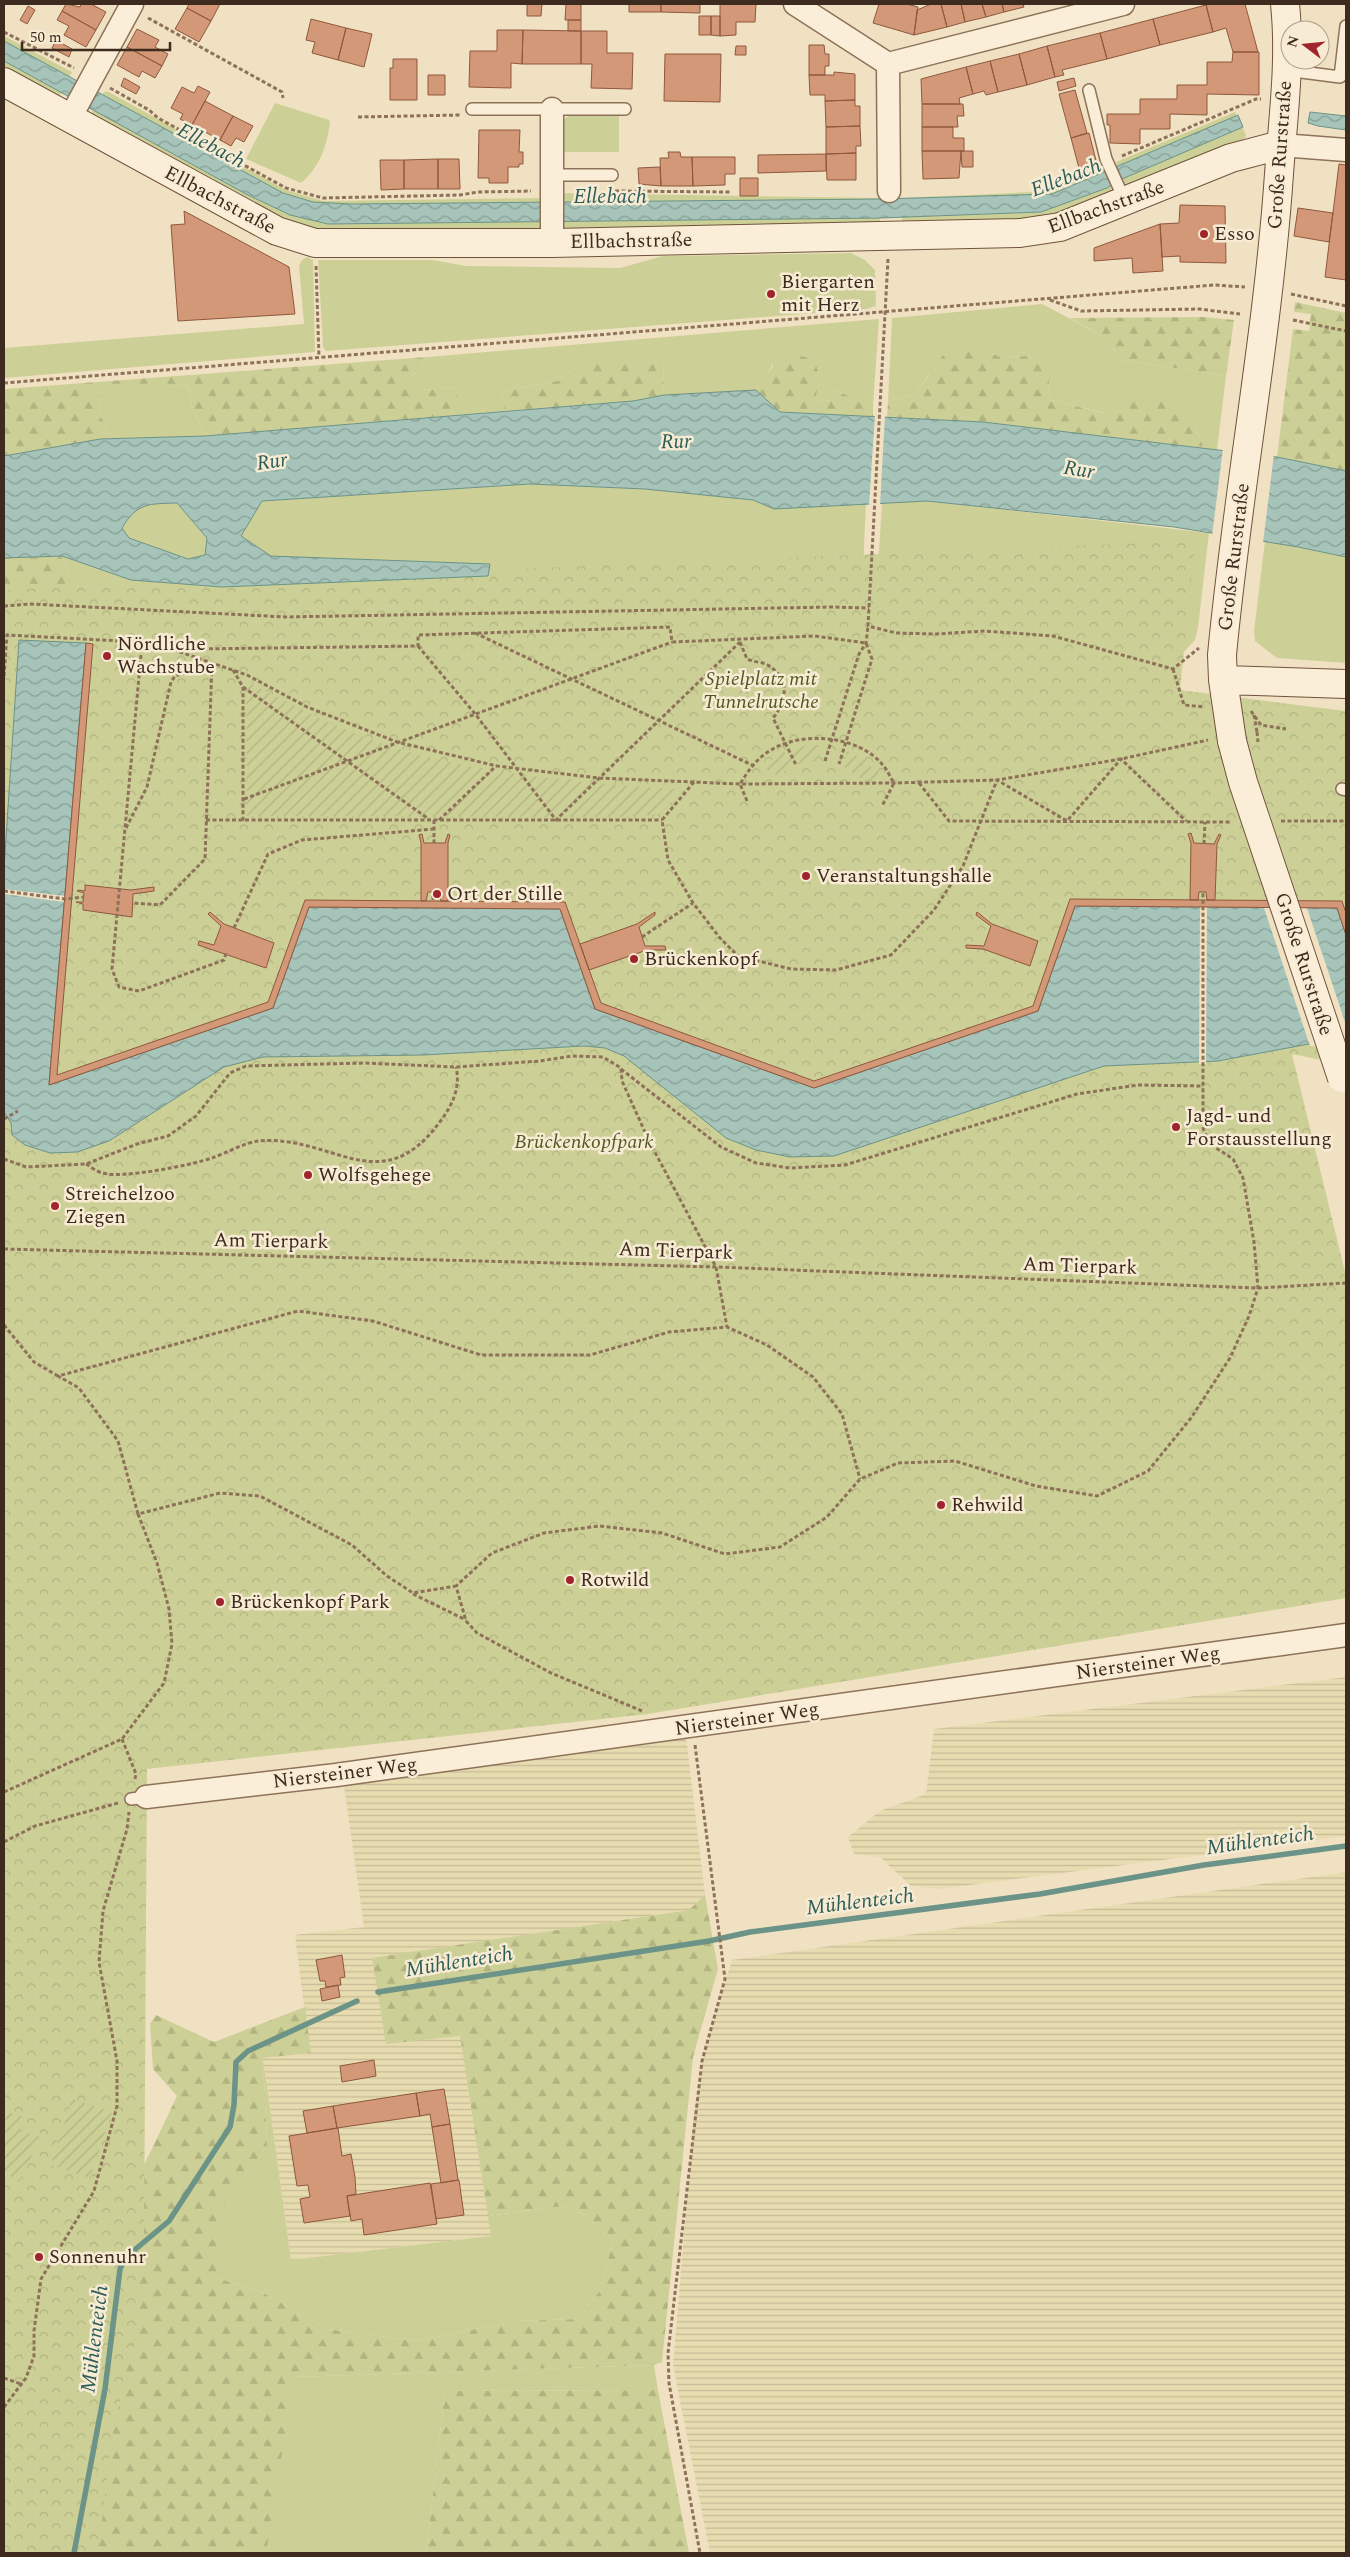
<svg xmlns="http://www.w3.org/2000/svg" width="1350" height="2557" font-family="Spectral,serif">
<defs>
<pattern id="farmland-rules" width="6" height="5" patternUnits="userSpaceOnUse" patternTransform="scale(1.25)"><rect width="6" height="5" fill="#e7dbb0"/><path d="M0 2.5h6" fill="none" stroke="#c7bc97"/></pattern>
<pattern id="forest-firs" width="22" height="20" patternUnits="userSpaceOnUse" patternTransform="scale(1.25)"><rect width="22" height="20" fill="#cdd096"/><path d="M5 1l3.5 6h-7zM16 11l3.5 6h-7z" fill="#b1b381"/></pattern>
<pattern id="park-crowns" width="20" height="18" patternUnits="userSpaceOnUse" patternTransform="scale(1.25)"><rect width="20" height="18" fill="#cdd096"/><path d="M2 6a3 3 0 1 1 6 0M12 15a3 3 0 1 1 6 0" fill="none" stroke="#b1b381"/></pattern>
<pattern id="garden-furrows" width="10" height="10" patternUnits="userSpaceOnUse" patternTransform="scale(1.25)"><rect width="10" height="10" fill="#cdd096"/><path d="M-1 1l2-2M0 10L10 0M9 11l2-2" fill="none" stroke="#b1b381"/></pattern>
<pattern id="water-waves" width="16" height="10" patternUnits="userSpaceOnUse" patternTransform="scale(1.25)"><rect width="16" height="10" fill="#a6c4b9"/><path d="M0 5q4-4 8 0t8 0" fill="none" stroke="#889f96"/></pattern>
</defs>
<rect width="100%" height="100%" fill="#f1e1c3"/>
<path fill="url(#farmland-rules)" d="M1346,1677V1836L939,1889L911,1886L880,1857L854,1854L848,1837L880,1811L926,1794L934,1729Z
M686,1736L705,1895L689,1910L373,1959L460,2035L492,2236L291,2260L263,2058L310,2053L295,1935L364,1927L344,1786Z
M1346,1872V2553H710L673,2365L694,2116L702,2061L732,1960Z"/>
<path fill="#cdd096" d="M4,36L72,72L61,94L56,96L4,72Z
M107,91L286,190L323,201L544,198V232L303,231L94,120L92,112L103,93Z
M275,103L329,120L330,122C327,146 320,167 301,183L246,159Z
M1235,112L1246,135L1245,138L1127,189L1116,162Z
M568,116H619V152H560V123Z
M1102,168L1114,195L1050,219L902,227L903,198L1053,191Z
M560,193L880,198V227L560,231Z
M851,253L865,260L875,270L876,306L867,309L326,351L323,347L318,260H433L466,266L620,268L663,256Z
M307,257L313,260L315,352L4,378V348L304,324L299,265L302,260Z
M1042,304L1101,335L1123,360L1226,376L1217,450L1204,448L1191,418L1108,414L1048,399L1049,366L1027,356L1000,357L979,347L929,374L915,394L888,401L892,318Z
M879,319L873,407L835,390L834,400L812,402C820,391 819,381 818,368L772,365L763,383L756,390L664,395L663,360L582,365L557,381L502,391L504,411L457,415V388L419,390L411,384V376L420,371L427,357Z
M187,384L192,406L205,436L100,439L106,424L101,419L99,390H157Z
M530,484L645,489L753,500L774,509L866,504L862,589L4,598L69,577L62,556L131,580L488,575L490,564L271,556L240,536L262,501Z
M927,501L1209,533L1198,628L1195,640L1181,655L875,616L882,503Z
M177,503L207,538L205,555L188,559L129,538L122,528C137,502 150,504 177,503Z
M1265,541L1346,557V663L1277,658L1255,641L1254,631Z
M263,2058L291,2260L491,2236L488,2216L571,2205L613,2239L601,2289L579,2319L516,2321L416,2341L327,2329L260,2291L217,2278V2215L267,2147Z
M654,2365L658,2390L445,2391L426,2553H265L293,2377Z"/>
<path fill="url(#forest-firs)" d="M1295,302L1346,313V471L1277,457L1293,329L1309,331L1311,314L1294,312Z
M1203,317L1234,320L1226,376L1123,360L1101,335L1070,318Z
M979,347L1000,357L1027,356L1050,366L1048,399L1107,414L1124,399L1162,402L1191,418L1204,448L983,422L887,417L888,401L915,394L943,355Z
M791,354C797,355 803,356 808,358C824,366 820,389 813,402L833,400L835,390L873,407V417L780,412L756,390C771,375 768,362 791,354Z
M427,357L420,371L411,376V384L419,390L457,388V415L205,436L192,406L187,384L157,390H99L101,418L106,424L100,439L4,456V389Z
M663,360L664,395L633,401L504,411L502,391L557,381L582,365L603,361Z
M62,556L69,577L65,590L4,598V558Z
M705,1895L718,1969L693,2057L662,2362L654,2365L294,2377L266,2553H45L137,2180L177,2096L153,2069L150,2024L156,2015L214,2042L305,2007L311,2053L263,2058L267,2147L217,2215V2278L260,2291L327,2329L416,2341L516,2321L579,2319L601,2289L613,2239L571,2205L488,2216L460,2036L386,2044L372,1958L689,1910Z
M658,2390L689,2553H426L445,2391Z"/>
<path fill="url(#park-crowns)" d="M1195,541L1180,690L1346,711V1065L1292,1054L1346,1276V1598L648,1714L147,1769L144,2243L138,2271L137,2319L110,2449L100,2540L89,2553H4V590Z"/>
<path fill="url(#garden-furrows)" d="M246,681C284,700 320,720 359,735C460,775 577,782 684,790L660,814L625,817L247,816Z
M816,745L823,746L818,761L797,764L791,750L802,746Z
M784,751L792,767L777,775L762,767Z
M847,751L863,759L880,775L879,778L863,780L843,766Z
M72,2099L112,2112L90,2178L51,2165Z
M4,2111L23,2117L18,2130L41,2137L19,2182L4,2172Z"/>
<path fill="url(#water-waves)" stroke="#6c9387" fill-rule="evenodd" d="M4,41L283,193L313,202L351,204L881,199L1052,194L1238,115L1243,127L1122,179L1107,188L1041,212L880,218L328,224L290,215L246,194L4,61Z
M1310,112L1346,116V130L1318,126L1308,123Z
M756,390L780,412L983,422L1277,457L1346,471V557L1298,547L1174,527L927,501L774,509L753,500L645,489L530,484L262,501L241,536L271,556L490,564L488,576L222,587L131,580L62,556L4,558V456L100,439L205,436L633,401L664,395ZM177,503L207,538L205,555L188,559L129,538L122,528C137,502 150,504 177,503Z
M19,640L86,643L49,1085L273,1008L309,907L560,909L595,1009L814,1088L1038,1011L1075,906L1337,908L1346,935V1045L1309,1044L1218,1061L1104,1066L834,1156L790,1157L756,1150L726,1138L624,1056L605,1048L584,1046L423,1055L263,1057L224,1067L109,1141L77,1152L50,1153L25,1145L12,1135L11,1123L4,1112V869Z"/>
<path fill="#f1e1c3" d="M875,414L885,415L880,506H869Z
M1223,448L1274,454L1263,543L1212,536Z
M4,889L65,896L64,902L4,894Z
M1263,905H1306L1346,1025V1048L1310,1046Z
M1200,907H1207L1206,1064H1199Z"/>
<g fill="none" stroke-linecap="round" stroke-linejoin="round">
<path stroke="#6c9387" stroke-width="5.5" d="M378,1992L709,1941L750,1932L1040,1894L1204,1865L1346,1846
M74,2553L105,2389L120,2269L125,2258L169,2221L230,2127L234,2105L236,2062L248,2051L357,2001"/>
</g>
<path fill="#d29877" stroke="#8e583d" d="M66,4L80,7L81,4H91L106,12L96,30L62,11Z
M189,4H220L211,21L187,8Z
M527,4H542L541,16H527Z
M566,4H581V20H565Z
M629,4H661V12H629Z
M661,4H700V13L661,12Z
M720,4H756L755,22H736V35L720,36Z
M879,4H907L918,7L914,35L873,23Z
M931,4H941L947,27L914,35L917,10Z
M941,4H961L965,22L947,27Z
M961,4H982L986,17L965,22Z
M982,4H1002L1004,12L986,17Z
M1002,4H1023L1024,7L1004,12Z
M1213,4H1245L1258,52H1233L1226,28L1213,32L1206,5Z
M1206,5L1213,32L1160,45L1153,19Z
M28,6L35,10L27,24L20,20Z
M187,8L211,21L199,42L175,29Z
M62,11L96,30L86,47L64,35L69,26L57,20Z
M699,16H711V35H699Z
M711,16H720V36L711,35Z
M311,19L346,28L338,60L312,53L315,42L306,40Z
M1153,19L1160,45L1107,59L1100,33Z
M568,20H581V31H568Z
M346,28L372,34L364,67L338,60Z
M137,29L159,40L155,47L168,54L162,66L127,47Z
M497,30H523L522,64L511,63V88L469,87L470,51H497Z
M523,30L581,31V64H522Z
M581,31H607V53H633L632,89L591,88L592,64H581Z
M1100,33L1107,59L1062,70L1064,75L1055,77L1047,46Z
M56,40L72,49L69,57L52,48Z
M809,45H824L825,54H829V66H825V75H809Z
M736,46H746V55H735Z
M1047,46L1055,77L1027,85L1019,54Z
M127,47L162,66L155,78L142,71L139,77L117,65Z
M1233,52H1259V95L1207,94V115L1170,114V129H1140V144L1110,143V125H1107V114H1140V99H1177V85H1207V62H1232Z
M665,54H721L720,102L664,101Z
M1019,54L1027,85L998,92L990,61Z
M393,59H417V100H390V68H393Z
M990,61L998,92L986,95L984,91L973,94L966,67Z
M966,67L973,94L959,98L960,104H922L921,79Z
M834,72L855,74V100L825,101V95H810L809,75H834Z
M428,75H445V95H428Z
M124,78L140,87L136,94L121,86Z
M1074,78L1076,86L1059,91L1057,82Z
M198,86L210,92L192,125L180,119L183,114L171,108L182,87L194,93Z
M1075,90L1087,133L1071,138L1059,94Z
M855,100V106H860V126L826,127L825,101Z
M205,101L233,116L220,140L192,125Z
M922,104H963L964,116H957L958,127H922Z
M233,116L253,126L244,142L236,138L231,146L220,140Z
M860,126L861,146H856V153L826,154V127Z
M922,127H953V138H964V151H922Z
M479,130H520L519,152H523V164H519V167H508V183H489V178H478Z
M1089,133L1098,168L1080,172L1071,138Z
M922,151H961L959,178L923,179Z
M961,151H973V167H962Z
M668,152H680L681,157H692L693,186H661L660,158H669Z
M856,153V180H827L826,154Z
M826,154V171L758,173V155Z
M692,157H735V174H725V185L693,186Z
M438,159V189H404V160Z
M438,159H459L460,189H438Z
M380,160H404V189L381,190Z
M1339,164L1346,165V280L1325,277Z
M660,167L661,186L639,184L638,168Z
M740,178H758V196H740Z
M1180,205L1225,206L1226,263L1180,262V256L1162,257L1160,224L1179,223Z
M1298,208L1333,213L1329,242L1294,236Z
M184,211L289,267L295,314L178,321L171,225L185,224Z
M1160,224L1163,271L1133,273L1132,258L1094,261V248Z
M86,643L93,644L57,1075L268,1002L305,900L565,902L601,1003L814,1081L1033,1006L1070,899L1342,901L1346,913V935L1337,908L1075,906L1038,1011L814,1088L595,1009L560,909L309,907L273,1008L49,1085Z
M1191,833L1194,843L1214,844L1219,834L1221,835L1217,844L1215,900H1207L1206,892H1199L1198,900H1190L1191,843L1188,834Z
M422,834L424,843H445L448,834L450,835L448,843V901H441L438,892H428L426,901H421V843L419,835Z
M85,885L131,890L154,887V891L133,894L132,917L83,910V904L76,902H83L84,893L77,891L78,890L85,891Z
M210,912L224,924L274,943L266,968L198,945L199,941L214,945L221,926L208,914Z
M655,912V915L639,927L645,946H665L666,950H647L589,970L580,944L637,924Z
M977,912L992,924L1038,941L1030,966L983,949L966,948V945L984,946L991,926L976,915Z
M342,1955L345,1977L340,1978L341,1985L326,1987L325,1981H320L316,1960Z
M338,1985L340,1997L322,2001L320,1989Z
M374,2060L376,2076L342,2082L340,2066Z
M444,2089L450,2124L432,2127L430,2114L420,2116L416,2093Z
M416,2093L420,2116L337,2128L333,2106Z
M333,2106L337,2128L307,2133L303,2111Z
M450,2124L458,2180L441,2183L432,2127Z
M338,2128L342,2156L351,2154L355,2177L356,2194L347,2196L350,2216L304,2223L300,2199L310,2197L308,2185L297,2186L289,2136Z
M459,2180L464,2215L436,2219L431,2184Z
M430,2183L437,2224L364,2235L362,2219L351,2221L347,2196Z"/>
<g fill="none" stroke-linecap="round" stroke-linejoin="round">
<g stroke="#8d7259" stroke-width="14">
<path id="lane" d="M1286,70L1340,77L1346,26
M1089,90L1106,159L1125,201
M472,109H625
M552,175H612
M1342,789L1346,790
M131,1799L146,1797"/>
</g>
<g stroke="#8d7259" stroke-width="25">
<path id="street" d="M795,4L888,64
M888,64L1123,4
M888,64L889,191
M70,118L132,4
M1281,145L1346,150
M552,243V109
M146,1797L336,1775L1346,1635"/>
</g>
<g stroke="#6f533c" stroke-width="30">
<path id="secondary" d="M4,82L277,231L315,243H552L1020,233L1060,227L1231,158L1281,145
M1223,680L1346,684
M1232,741L1223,680L1222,655C1237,494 1268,335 1279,174C1283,118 1291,60 1285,4"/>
</g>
<path stroke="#8d7259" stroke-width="3" stroke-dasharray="4 2.5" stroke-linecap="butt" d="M148,18L282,92L283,98
M4,32L74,68
M110,88L149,110L158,118L286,188L323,198L460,195L478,192L531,191
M358,117L460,115
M1122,156L1256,99H1261
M615,191L731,192
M888,259L868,626L896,633L936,634L985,631L1053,636L1173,669L1199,648
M316,266L319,357
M1291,294L1346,306
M1050,300L1081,311L1199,309L1240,314
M1293,320L1346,331
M4,383L1214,285L1245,287
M4,606L31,604L286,617L831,607L869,608
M475,633L752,765
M740,642L747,659C753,662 761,662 766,664C790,677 788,700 773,718L796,765
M418,646L476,715L556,820L740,642
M196,649L418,646V635L670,627L672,642L815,636L866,643L872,659L839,764
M141,655L112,969L119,987L139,991L224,960L226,953
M1173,669L1184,705L1205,707
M233,670L243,687V821
M4,676L7,635L121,641L174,650L247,675L307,707L397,742L497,766L599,778L740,784L894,783L997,780L1121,759L1208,740
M243,687L430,820
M1251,711L1261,725L1286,729
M1254,715L1257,732
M825,761L859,654L866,643L868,626
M694,782L662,820L668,860L693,903L720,938L738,956L791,969L836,970L891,955L934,910L963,866L997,780L1067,821L1121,759L1186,821
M919,783L949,821L1232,822
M244,799L672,642
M747,801L740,784C748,771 757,758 771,750C802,731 857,735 882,764C887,769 890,777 894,783L882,806
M206,820H662
M434,820V843
M439,820L496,766
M1281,821H1346
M126,828L147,787L171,682L175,676L212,664L205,859L160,905L133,903
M1204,844L1205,822
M4,891L65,899L84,897
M433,900V892
M234,928L268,854L302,840L434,829
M642,937L693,903
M621,1069L721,1147L756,1163L790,1168L845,1165L1077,1094L1138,1085L1202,1086
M4,1119L18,1111
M4,1159L26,1167L86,1164L137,1144L168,1136L196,1116L230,1073L246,1066L364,1063L456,1067L540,1061L572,1056L603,1057L621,1068L622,1081L649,1141L716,1267L727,1327
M86,1164C91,1167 97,1172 103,1173C122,1179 192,1165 212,1158C226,1153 244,1143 258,1141C332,1134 380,1202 439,1123C452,1106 461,1088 456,1067
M4,1249L716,1267L1258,1288L1346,1283
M4,1325L34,1362L58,1376
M138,1514L118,1441L79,1388L58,1376L298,1311L373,1321L481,1355H590L669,1332L727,1327L767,1345L813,1377L842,1414L860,1479
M413,1594L466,1620
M642,1711L551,1673L477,1633L466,1621L456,1586L492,1553L544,1533L600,1526L662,1533L725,1554L780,1547L827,1517L860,1479L898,1463L955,1461L1036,1486L1097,1496L1148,1471L1191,1418L1230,1358L1249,1316L1258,1288L1254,1242L1243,1178L1233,1159L1210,1144L1203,1128V892
M122,1739L136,1774L135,1779
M695,1745L725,1979L702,2061L668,2353L669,2383L700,2553
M4,1792L122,1739L164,1683L172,1644L169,1609L157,1563L138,1514L220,1493L260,1496L352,1545L387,1576L413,1593L456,1586
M4,1842L35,1826L118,1803
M4,2378L21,2384
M4,2407L26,2378L34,2356V2331L41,2279L94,2191L117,2106V2061L99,1962L103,1911L127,1829L129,1812"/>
<use href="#lane" stroke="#fbeed8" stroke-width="11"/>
<use href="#street" stroke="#fbeed8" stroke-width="22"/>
<use href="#secondary" stroke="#fbeed8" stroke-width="28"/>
<g stroke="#6f533c" stroke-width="30" stroke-linecap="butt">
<path id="secondary-bridge" d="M1232,741L1243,782L1342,1078"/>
</g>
<path stroke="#8d7259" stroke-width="3" stroke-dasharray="4 2.5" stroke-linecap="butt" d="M1257,732L1258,742"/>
<use href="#secondary-bridge" stroke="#fbeed8" stroke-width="28"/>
</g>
<g fill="#a0242c" stroke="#f8ebd4" stroke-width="2">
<circle cx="1204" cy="234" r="5"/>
<circle cx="771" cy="294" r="5"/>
<circle cx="107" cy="656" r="5"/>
<circle cx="806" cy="876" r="5"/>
<circle cx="437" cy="894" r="5"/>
<circle cx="634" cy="959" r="5"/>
<circle cx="1176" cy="1127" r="5"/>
<circle cx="308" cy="1175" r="5"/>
<circle cx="55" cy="1206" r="5"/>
<circle cx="941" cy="1505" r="5"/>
<circle cx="570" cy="1580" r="5"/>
<circle cx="220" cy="1602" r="5"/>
<circle cx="39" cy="2257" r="5"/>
</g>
<g text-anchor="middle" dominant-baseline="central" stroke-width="5" stroke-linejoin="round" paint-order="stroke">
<g font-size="20" fill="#3c2b1e" stroke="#f8ebd4">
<text transform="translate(1280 155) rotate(-86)">Große Rurstraße</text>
<text transform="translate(220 200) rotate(28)">Ellbachstraße</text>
<text transform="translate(1106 207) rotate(-20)">Ellbachstraße</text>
<text transform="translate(631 241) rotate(-1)">Ellbachstraße</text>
<text transform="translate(1234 557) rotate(-83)">Große Rurstraße</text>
<text transform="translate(1304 964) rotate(72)">Große Rurstraße</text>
<text transform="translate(271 1241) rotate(1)">Am Tierpark</text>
<text transform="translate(676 1251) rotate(2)">Am Tierpark</text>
<text transform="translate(1080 1266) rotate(2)">Am Tierpark</text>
<text transform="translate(1148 1663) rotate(-8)">Niersteiner Weg</text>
<text transform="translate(747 1719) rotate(-8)">Niersteiner Weg</text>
<text transform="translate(345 1773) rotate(-7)">Niersteiner Weg</text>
</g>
<g font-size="20" fill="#3c2b1e" stroke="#f8ebd4" text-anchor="start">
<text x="1214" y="234">Esso</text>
<text x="781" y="282">Biergarten<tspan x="781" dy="23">mit Herz</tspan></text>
<text x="117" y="644">Nördliche<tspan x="117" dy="23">Wachstube</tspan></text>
<text x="816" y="876">Veranstaltungshalle</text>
<text x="447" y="894">Ort der Stille</text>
<text x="644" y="959">Brückenkopf</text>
<text x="1186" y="1116">Jagd- und<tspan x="1186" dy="23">Forstausstellung</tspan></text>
<text x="318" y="1175">Wolfsgehege</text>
<text x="65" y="1194">Streichelzoo<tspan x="65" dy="23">Ziegen</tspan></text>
<text x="951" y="1505">Rehwild</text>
<text x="580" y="1580">Rotwild</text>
<text x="230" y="1602">Brückenkopf Park</text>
<text x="49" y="2257">Sonnenuhr</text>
</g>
<g font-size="20" font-style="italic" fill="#4f5a23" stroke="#f8ebd4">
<text x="761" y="679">Spielplatz mit<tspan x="761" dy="23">Tunnelrutsche</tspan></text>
<text x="584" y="1142">Brückenkopfpark</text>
</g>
<g font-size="21" font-style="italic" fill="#2c5d57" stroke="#f8ebd4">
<text transform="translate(211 146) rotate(28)">Ellebach</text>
<text transform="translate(1066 178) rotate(-21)">Ellebach</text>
<text x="610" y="197">Ellebach</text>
<text transform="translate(676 442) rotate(-1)">Rur</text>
<text transform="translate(272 462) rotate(-8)">Rur</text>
<text transform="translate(1079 470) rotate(9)">Rur</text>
<text transform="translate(1260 1841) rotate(-8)">Mühlenteich</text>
<text transform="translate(860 1902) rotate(-7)">Mühlenteich</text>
<text transform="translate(459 1962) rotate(-9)">Mühlenteich</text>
<text transform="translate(95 2339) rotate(-83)">Mühlenteich</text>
</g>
</g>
<rect width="1350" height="2557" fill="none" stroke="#3c2b1e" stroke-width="10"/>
<g transform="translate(1305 45) rotate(286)"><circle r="24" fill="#f8ebd4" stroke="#ad9e8b"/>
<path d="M0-4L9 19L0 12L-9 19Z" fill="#a0242c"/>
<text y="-8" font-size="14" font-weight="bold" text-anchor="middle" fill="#3c2b1e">N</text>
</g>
<path d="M22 42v8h148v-8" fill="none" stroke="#3c2b1e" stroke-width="2.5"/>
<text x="30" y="42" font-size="15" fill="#3c2b1e" stroke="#f8ebd4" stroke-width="4" paint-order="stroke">50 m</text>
</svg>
